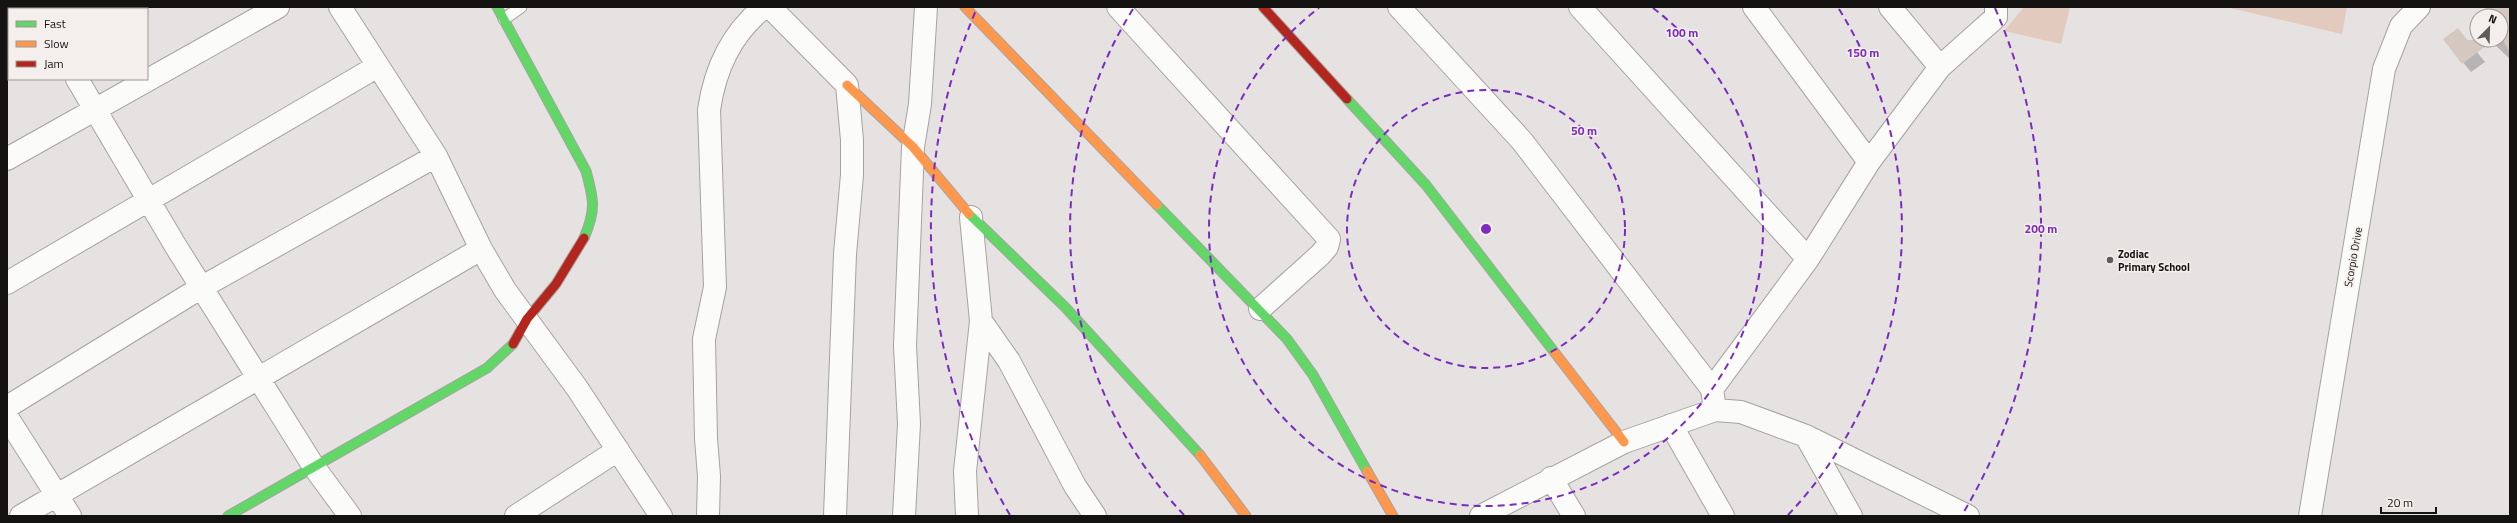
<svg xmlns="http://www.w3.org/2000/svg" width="2517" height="523" font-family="'Titillium Web',sans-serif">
<rect width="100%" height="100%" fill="#e5e2e1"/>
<path fill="#e2cabe" d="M2024,7H2070L2061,44L2004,31Z
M2226,7H2347L2342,34Z"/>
<path fill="#0003" d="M2492,7H2510V59L2493,43L2494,40H2501V16H2491Z
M2458,29L2485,62L2471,72L2444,39Z"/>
<path fill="#d5c8c1" d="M2485,7H2510V53L2501,37V16H2490Z
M2458,28L2467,40H2494L2462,64L2443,39Z"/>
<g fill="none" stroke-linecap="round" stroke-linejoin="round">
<g stroke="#a5a3a2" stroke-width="13">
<path id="lane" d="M504,19L521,7"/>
</g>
<g stroke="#a5a3a2" stroke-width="24">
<path id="street" d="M36,7L37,9
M340,7L436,156L481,249L505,290L577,388L661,516
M770,7L847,85L852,140V175L845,254L835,516
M1118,7L1329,239L1327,247L1320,255L1260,309
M1399,7L1522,141L1712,389L1715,410
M1580,7L1808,259
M1754,7L1869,162
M1890,7L1940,67
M68,9L71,7
M7,43L9,42
M77,79L175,245L314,467L350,516
M7,159L278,7
M7,283L378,66
M981,321L1009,361L1075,486L1095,516
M1712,389L1808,259L1869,162L1940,67L1996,17V7
M7,407L202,287L436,156
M7,417L70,516
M1671,425L1723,516
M1806,436L1851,516
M1551,478L1574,516
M21,516L481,249
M516,516L618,450
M708,516L709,476L706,439L704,339L715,287L709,110C715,68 731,34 764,7
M904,516L909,424L905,346L913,147L920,104L926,7
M967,516L965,471L981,321L971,217
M1481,516L1624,442L1715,410L1741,412L1806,436L1968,516
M2310,516L2384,69L2401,26L2419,7"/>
</g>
<g stroke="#a5a3a2" stroke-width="11">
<path id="fast" d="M497,7L586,171C594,200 596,210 584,238
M1347,99L1426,185L1555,353
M1157,205L1287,339L1313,375L1367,471
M969,214L1065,307L1200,455
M228,516L487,368L513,344"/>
</g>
<g stroke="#a5a3a2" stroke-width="11">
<path id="slow" d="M965,7L1157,205
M847,85L913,147L969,214
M1555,353L1624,442
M1200,455L1246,516
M1367,471L1393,516"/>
</g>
<g stroke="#a5a3a2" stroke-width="11">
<path id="jam" d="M1263,7L1347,99
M513,344L527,319L556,284L584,238"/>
</g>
<use href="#lane" stroke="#fbfbfa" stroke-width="11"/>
<use href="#street" stroke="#fbfbfa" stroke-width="22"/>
<use href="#fast" stroke="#63d668" stroke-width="9"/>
<use href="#slow" stroke="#ff974d" stroke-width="9"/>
<use href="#jam" stroke="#b3261e" stroke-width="9"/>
</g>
<g fill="none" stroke="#7b2cbf" stroke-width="2" stroke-dasharray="7 5">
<circle cx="1486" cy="229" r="139"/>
<path d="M1653 8A277 277 0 1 1 1319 8"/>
<path d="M1184 515A416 416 0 0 1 1133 9M1839 9A416 416 0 0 1 1788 515"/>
<path d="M1010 515A555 555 0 0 1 977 8M1995 8A555 555 0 0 1 1962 515"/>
</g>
<circle fill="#5e5b5a" stroke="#f4efec" stroke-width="1.5" cx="2110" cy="260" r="4"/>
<g text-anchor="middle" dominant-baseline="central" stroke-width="3" stroke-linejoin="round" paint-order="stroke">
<g font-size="11" font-weight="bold" fill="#151312" stroke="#f4efec" text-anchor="start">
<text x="2118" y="254">Zodiac<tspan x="2118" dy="13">Primary School</tspan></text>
</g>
<g font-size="11" fill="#151312" stroke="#f4efec">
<text transform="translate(2353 257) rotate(-80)">Scorpio Drive</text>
</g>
</g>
<circle cx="1486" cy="229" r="6" fill="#7b2cbf" stroke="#f4efec" stroke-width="2"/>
<g font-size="12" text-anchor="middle" font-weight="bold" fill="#7b2cbf" stroke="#f4efec" stroke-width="3" stroke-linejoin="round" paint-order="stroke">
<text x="1682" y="37">100 m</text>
<text x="1863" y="57">150 m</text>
<text x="1584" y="135">50 m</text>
<text x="2041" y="233">200 m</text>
</g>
<rect width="2517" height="523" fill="none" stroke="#151312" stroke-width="16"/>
<rect x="8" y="8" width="140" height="72" fill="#f4efec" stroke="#9b9795"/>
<rect x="16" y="21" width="20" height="6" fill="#63d668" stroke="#9b9795"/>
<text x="44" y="28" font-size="12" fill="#151312">Fast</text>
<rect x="16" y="41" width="20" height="6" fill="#ff974d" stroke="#9b9795"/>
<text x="44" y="48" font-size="12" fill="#151312">Slow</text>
<rect x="16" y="61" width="20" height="6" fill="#b3261e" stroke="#9b9795"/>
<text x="44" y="68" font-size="12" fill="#151312">Jam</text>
<g transform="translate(2489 28) rotate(23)"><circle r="19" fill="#f4efec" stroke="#9b9795"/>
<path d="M0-3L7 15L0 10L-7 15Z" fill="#5e5b5a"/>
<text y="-6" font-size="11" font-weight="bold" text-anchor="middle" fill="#151312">N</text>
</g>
<path d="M2381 507v6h55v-6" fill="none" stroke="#151312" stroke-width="2"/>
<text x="2387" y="507" font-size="12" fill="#151312" stroke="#f4efec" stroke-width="3" paint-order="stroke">20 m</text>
</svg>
